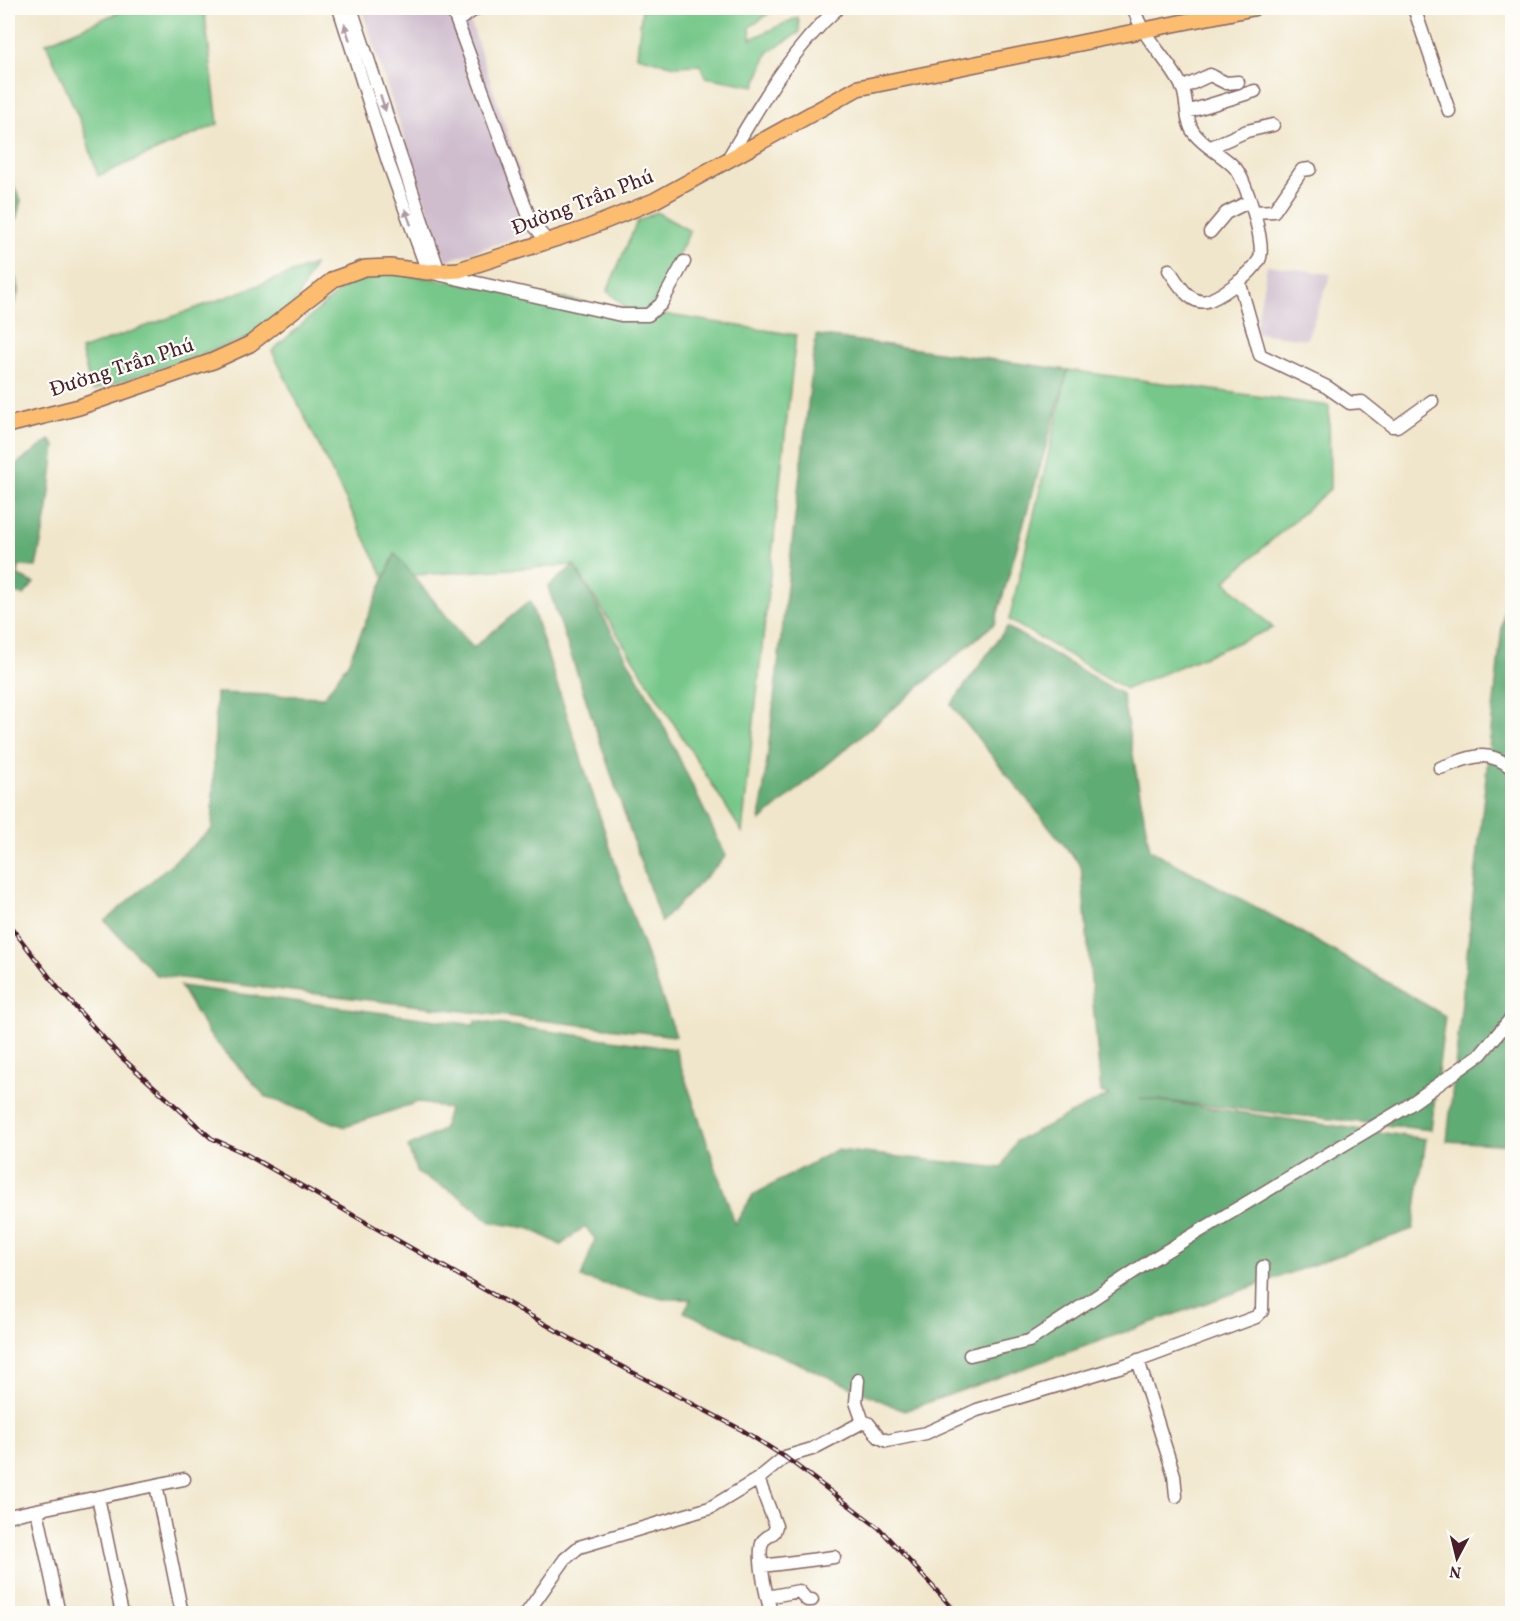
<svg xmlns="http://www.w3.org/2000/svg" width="1520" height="1621" font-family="Vollkorn,serif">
<rect width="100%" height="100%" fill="#fdfcf7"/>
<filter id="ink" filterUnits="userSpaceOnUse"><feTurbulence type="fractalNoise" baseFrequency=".0167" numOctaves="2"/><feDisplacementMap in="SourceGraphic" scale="12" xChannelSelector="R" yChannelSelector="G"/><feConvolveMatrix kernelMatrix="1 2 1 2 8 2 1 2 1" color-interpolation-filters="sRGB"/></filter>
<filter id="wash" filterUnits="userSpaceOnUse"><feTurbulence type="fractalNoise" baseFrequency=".008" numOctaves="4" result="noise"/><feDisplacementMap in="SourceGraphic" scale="24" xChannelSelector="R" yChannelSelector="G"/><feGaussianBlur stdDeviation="1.35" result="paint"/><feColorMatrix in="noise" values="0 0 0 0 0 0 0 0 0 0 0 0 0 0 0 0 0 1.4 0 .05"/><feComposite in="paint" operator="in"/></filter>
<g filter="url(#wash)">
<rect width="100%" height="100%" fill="#f0e6cb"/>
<path fill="#cfbdce" d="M361,8H466L539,230L445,261Z
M1267,265L1331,274L1307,339L1255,333Z"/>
<path fill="#76c789" stroke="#60735a" stroke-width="1.5" d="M129,8H204L218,124L98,176L84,130L46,43Z
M642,8H772L775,9L750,27L751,39L798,17L800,32L768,52L755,86L706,77L700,65L675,66L637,56Z
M656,212L690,231L650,312L796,335L742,832L574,565L384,577L272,351L365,268L628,309L607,291L637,222Z
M314,265L284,326L92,391L81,350Z
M1068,370L1329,406L1330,489L1225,581L1273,628L1126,689L1009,620Z"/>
<path fill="#60ac75" stroke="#556650" stroke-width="1.5" d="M8,174L21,200L14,227L8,228Z
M8,258L19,289L9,320H8Z
M816,335L1068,370L995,623L760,821Z
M50,440L55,446L48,509L36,567L19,566L18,576L34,583L24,595L11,592L8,597V517L15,500L8,494V470Z
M1512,534V1145L1447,1141Z
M395,554L473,648L530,601L628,903L676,1036L156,975L105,921L212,829L216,693L324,697L348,663Z
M574,565L656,710L726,856L661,922L548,587Z
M1007,627L1122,694L1150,850L1287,924L1445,1016L1431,1130L1139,1098L1426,1139L1413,1229L904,1411L684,1312L691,1299H663L581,1278L595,1239L585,1226L561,1245L531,1229L491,1222L455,1193L417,1173L408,1147L443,1130L449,1109L418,1102L345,1127L265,1096L209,1034L180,986L474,1025L476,1021L675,1049L735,1224L753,1195L836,1150L1002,1168L1016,1141L1109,1095L1101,1093L1081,866L951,705Z"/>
</g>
<g filter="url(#ink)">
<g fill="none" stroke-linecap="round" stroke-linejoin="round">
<g stroke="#846563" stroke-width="15">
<path id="minor" d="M339,8L388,162L428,272L621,315H648L661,304L684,262
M351,8L439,272
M452,8L531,222L548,242
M1134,8C1141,38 1171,61 1183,89C1188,103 1185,121 1194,133C1205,148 1224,155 1236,169C1246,181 1267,247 1259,260C1250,275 1226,293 1210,300C1191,308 1178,283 1169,270
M1414,8L1449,111
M457,21L477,8
M1182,88L1210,75L1226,83L1238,82
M1187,112L1255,91
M1211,147L1247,131L1273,125
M729,157C761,103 791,50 838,8
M1254,212L1274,211L1302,170L1310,169
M1210,232L1226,213L1250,201
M1239,281L1260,355L1327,387L1350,403L1362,402L1392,426H1397L1432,401
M1440,768C1470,758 1485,747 1512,768
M970,1355L1029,1341L1153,1259L1405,1108L1481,1054L1512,1017
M1138,1360L1174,1475L1176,1496
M858,1380L856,1402L863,1422L868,1423L879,1437L887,1441L926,1433L977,1410L1129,1364L1256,1317L1262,1311L1263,1267
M758,1479L776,1526L774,1532C771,1535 765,1538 763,1541C756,1553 767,1600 772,1614
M156,1485L182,1614
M98,1497L122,1614
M37,1510L59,1614
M8,1516L184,1479
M762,1566L834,1557
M767,1597L799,1591L807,1600H812
M526,1614L565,1559L579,1547L710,1508L758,1479L785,1457L812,1449L863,1422"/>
</g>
<g stroke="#846563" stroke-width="18">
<path id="major" d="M8,425L79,407L213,361L250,344L334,279L365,268L390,267L428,272L459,270L585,229L654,201L858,88L1253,8"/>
</g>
<use href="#minor" stroke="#fff" stroke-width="12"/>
<use href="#major" stroke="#fcbd6f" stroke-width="15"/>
<g stroke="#4a1f2b" stroke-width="4.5">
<path id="rail" d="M8,923L58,988L121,1057L211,1138L242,1152L596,1353L742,1430L785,1457L879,1528L958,1614"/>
</g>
<use href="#rail" stroke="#fdfcf7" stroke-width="2" stroke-dasharray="7" stroke-linecap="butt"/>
</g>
<defs><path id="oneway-solid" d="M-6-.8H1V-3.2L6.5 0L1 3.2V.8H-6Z" transform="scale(1.5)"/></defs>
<g fill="#ae9aa0">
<use href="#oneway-solid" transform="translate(347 32) rotate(-108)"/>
<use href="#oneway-solid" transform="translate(383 103) rotate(72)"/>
<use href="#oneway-solid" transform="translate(408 217) rotate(-110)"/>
</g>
</g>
<g text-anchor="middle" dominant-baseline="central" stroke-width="4.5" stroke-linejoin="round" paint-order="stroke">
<g font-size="21" fill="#4a1f2b" stroke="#fdfcf7">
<text transform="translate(583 203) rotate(-21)">Đường Trần Phú</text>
<text transform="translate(122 368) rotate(-18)">Đường Trần Phú</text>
</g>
</g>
<rect width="1520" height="1621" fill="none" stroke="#fdfcf7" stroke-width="30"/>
<g transform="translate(1457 1558) rotate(187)" stroke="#fdfcf7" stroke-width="4.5" paint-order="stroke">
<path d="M0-4.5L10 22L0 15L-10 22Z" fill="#4a1f2b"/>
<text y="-9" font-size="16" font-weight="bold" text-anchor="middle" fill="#4a1f2b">N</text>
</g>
</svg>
